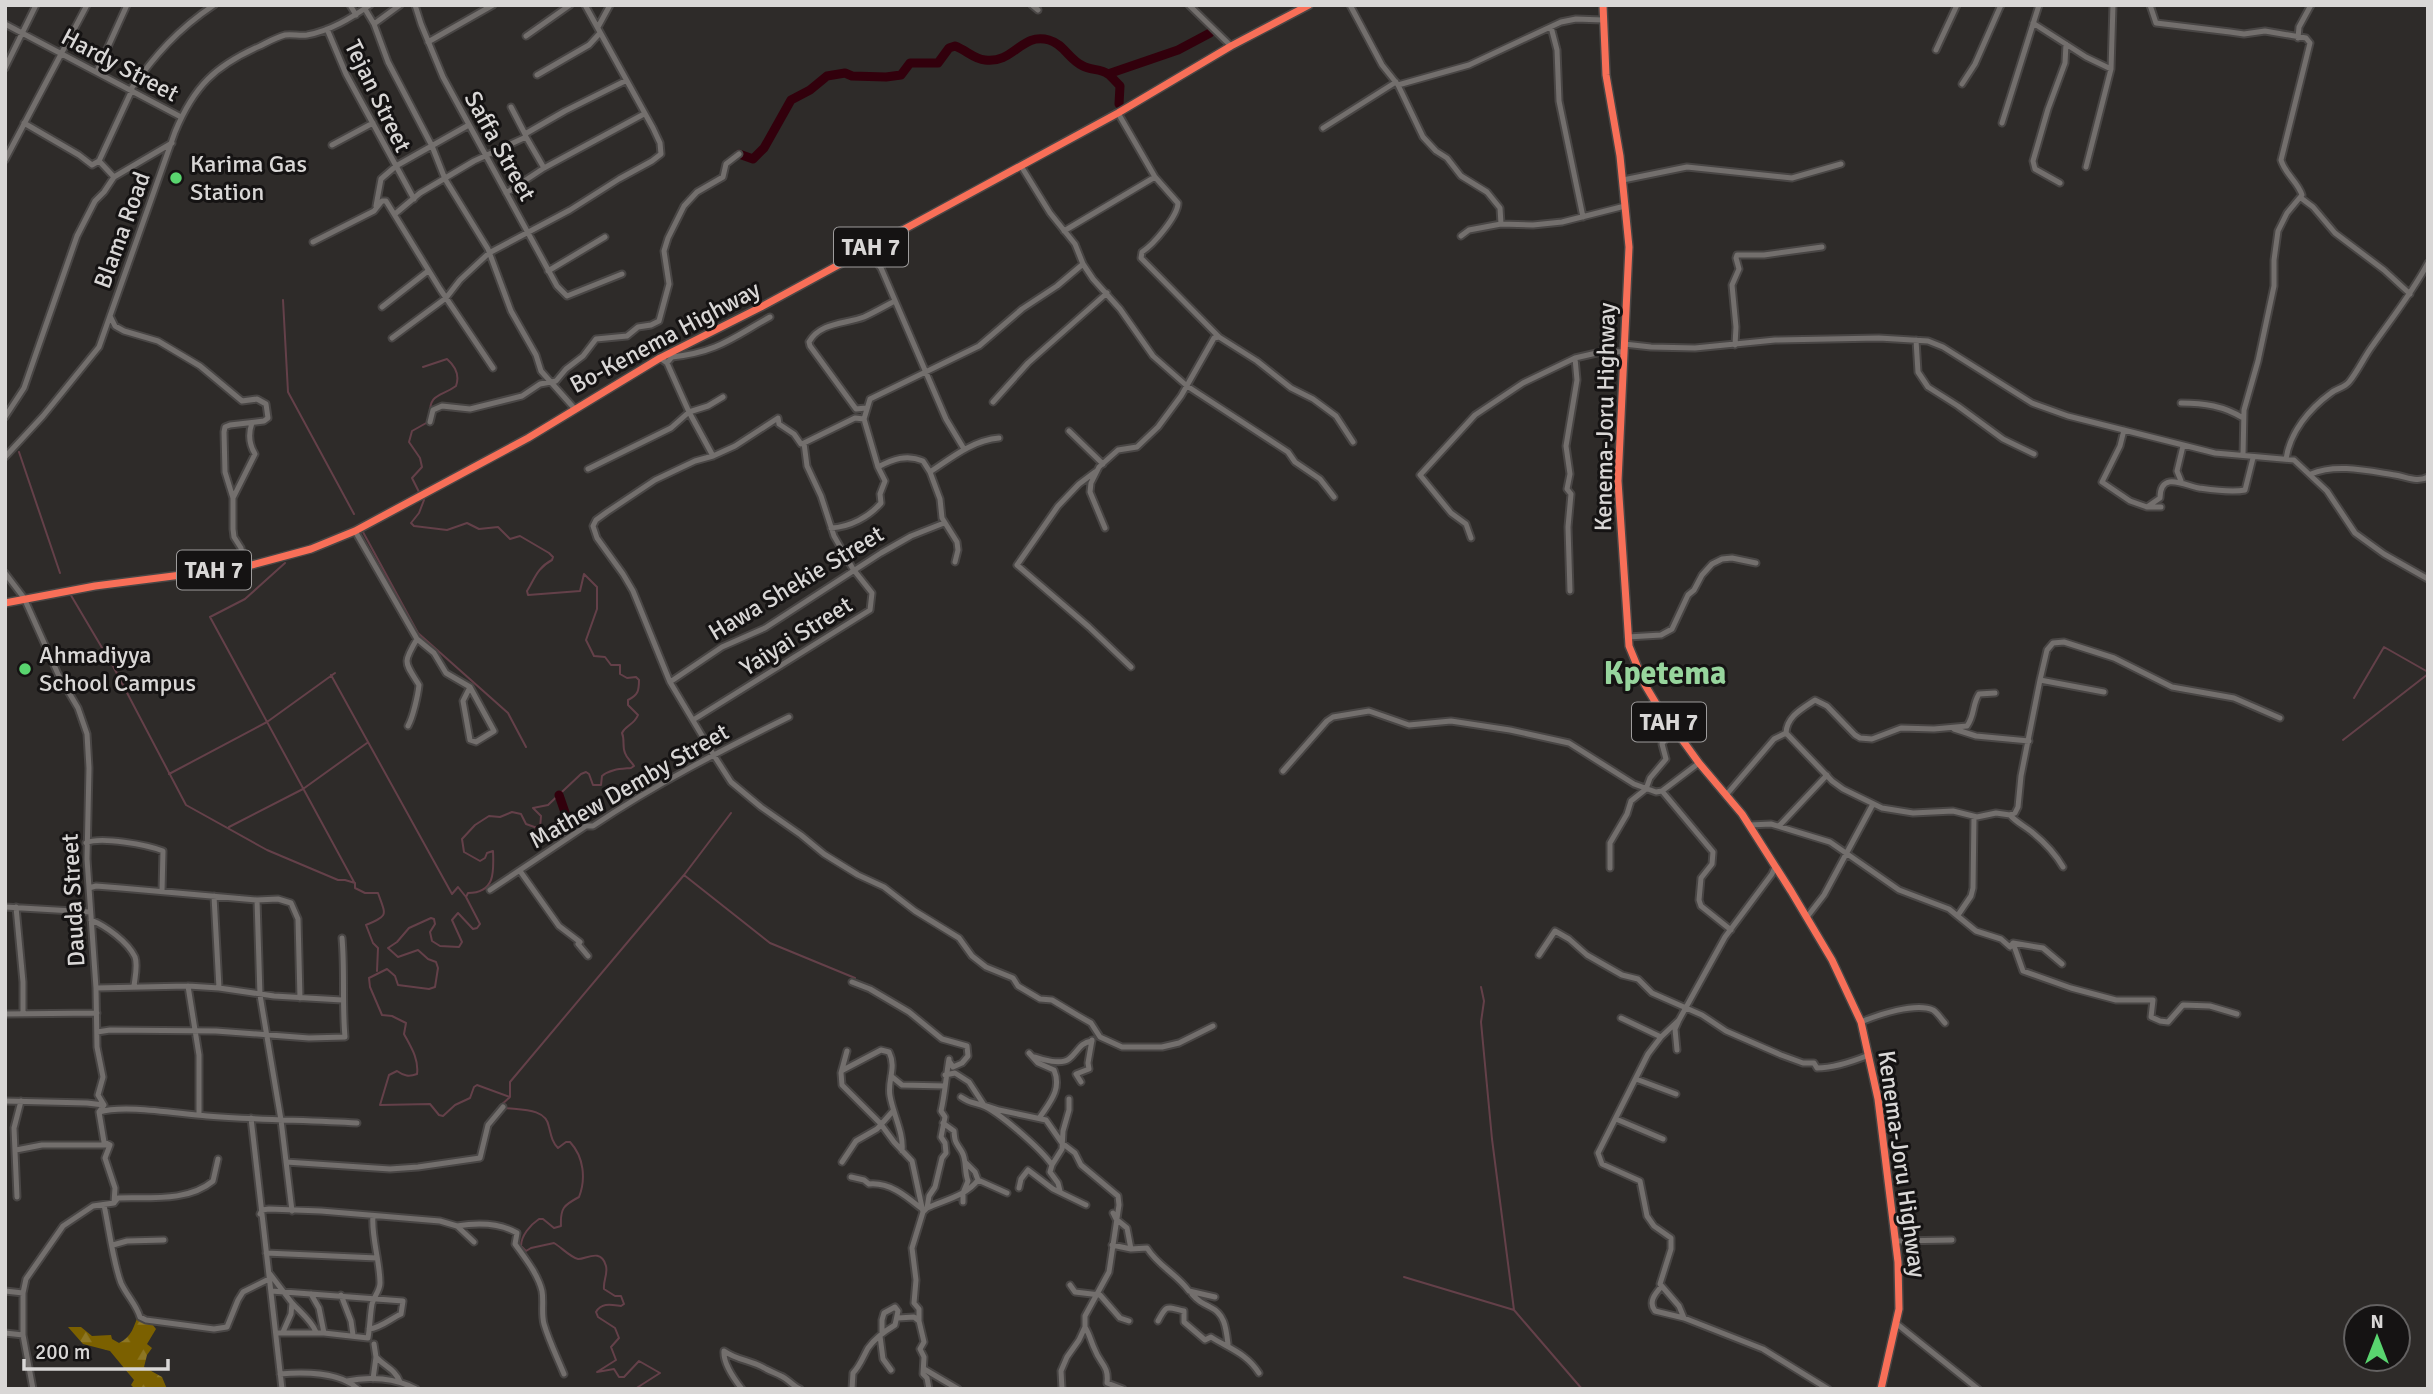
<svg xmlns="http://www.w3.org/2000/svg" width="2433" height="1394" font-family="Signika,sans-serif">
<defs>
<pattern id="forest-firs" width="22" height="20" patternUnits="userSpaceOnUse" patternTransform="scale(1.75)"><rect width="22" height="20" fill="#7b6000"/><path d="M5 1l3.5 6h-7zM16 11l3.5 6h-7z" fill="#8d7624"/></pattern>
</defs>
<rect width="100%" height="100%" fill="#2e2b29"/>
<path fill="url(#forest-firs)" d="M139,1313L145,1315L156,1329L147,1344L152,1348L147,1355L144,1367L162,1377L167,1389H135L131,1385L134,1380L110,1351L83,1344L68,1327H81L92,1336L111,1335L112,1339L119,1343C132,1337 134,1326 139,1313Z"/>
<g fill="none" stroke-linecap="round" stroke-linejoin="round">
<path stroke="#644049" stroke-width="2" d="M283,300L288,392L354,514
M423,367L447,359C455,366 460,375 456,386C441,397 429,393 430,415
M19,452L60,573
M419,492L412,478L422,467L420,458L409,442L412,431L428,422
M422,497L424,500L419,513L411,523L414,526L447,530L467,523L479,529L498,527L510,539L520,536L549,553L553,557L552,560C537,568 535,578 527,591L528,595L580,591L584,574L597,587V609L586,640L594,656L605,657L611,665H620V674L627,678L636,677L639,680C639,691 638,695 628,700V705L638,715C634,725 626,725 622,733C625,740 622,746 625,753C627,759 631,761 634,766L631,768C621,769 610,769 602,776L601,785H593L589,774L586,772L581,774L548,805L533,808L541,816L540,829L526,824L521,814L512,812L500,817L489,816L475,825L462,839L464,852L480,861L485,858L487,853L493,851C494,872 495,893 468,893L466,897L480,924L477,928L473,929L458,913L452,920L462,942L459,947L440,946L432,941L430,932L435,924L434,919L431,918L409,928L397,942L388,948L398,957L418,950L428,959L436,962L438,968L435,987L429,989L398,985L395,976L387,969L369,978L370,987L382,1015L392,1016L406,1023L404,1034C411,1047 419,1059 417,1074C409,1077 404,1076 397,1071L389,1075L380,1105L430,1104L439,1115L443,1116L455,1105L470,1098L474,1087L477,1085L510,1097L499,1107
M363,532L418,633L508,713L526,747
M285,563L245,599L210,617L354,882
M69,592L114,668L186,805L267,850L338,880H345L355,883V888L365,893H378C386,916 389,915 366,925L373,943L378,948L377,971
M331,675L452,894L458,887L466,897
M2354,698L2384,647L2428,672
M2343,740L2428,674
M169,774L267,722L335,673
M229,827L303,789L367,743
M684,875L770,943L855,978
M1481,987L1484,1001L1481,1022L1492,1139L1514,1310
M510,1097V1082L684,875L731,813
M505,1108C521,1110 546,1108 549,1127C551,1135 552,1142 558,1148L566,1142H570C584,1157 586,1179 579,1197C564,1205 560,1208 561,1226L554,1228L543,1219H539C530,1225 521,1236 521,1246L526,1251L531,1248L554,1243C561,1247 570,1257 578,1259C585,1260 601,1247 606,1266C608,1274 603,1281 604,1289L615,1296H621L624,1304L621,1306C612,1305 602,1302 596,1312L598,1317L615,1328L619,1338L611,1347L616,1360L597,1372L614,1369L619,1377H624L639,1361L660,1373L635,1389
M1404,1277L1514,1310L1582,1389"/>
<path stroke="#32000c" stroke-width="9" d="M1108,74L1178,50L1210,33
M739,154L753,159L764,148L791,100L810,90L827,76L845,73L852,76L886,77L901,75L910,63H938L949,48L955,46C966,50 974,59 985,60C1014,64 1021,32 1049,40C1064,44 1069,60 1083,66C1090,70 1101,69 1108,74C1112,77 1116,82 1120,86L1119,104
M540,829V832C550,834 563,833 569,824L559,795"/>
<g stroke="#494645" stroke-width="9">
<path id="minor" d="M350,5L356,15
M415,5L421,24L443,77L557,286L567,296L622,274
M1032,5L1038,10
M1189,5L1231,46
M1350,5L1382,65L1398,85L1469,65L1561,22L1576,19L1603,20
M2150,5L2156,23L2230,32L2244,34L2265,31L2306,38L2310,43L2281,160C2285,174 2298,182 2302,195L2287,213L2278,231L2274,260V286L2258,361L2244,410L2243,455
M365,9L374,24L388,62L432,146L445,179L488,249L511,311L536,355L541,371L574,408
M2033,23L2086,57L2111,69
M5,24L181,117
M374,24L400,5
M598,27L610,5
M1551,27L1557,50L1559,101L1583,217
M327,29L346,74L414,199
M526,36L570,5
M2298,38L2299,27L2311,5
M428,42L493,5
M1936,50L1957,5
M5,68L36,5
M97,71L127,5
M537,75L589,45L600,33
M1962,84L1975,64L2001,5
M1398,85L1423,137L1436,151L1447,158L1461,176L1487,192L1500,208L1501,224
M131,89C155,55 178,29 214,5
M511,107L525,134
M1118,113L1155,177L1178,203C1178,216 1153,245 1142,252L1141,258L1219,337
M24,123L79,155L92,165L99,161L114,177L172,143
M2002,123L2039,5
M1323,128L1396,82
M526,137L544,168
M332,145L373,123
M5,160L87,5
M99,161L132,90
M1021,166L1050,213L1075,244L1083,264L1093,279L1120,309L1153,356L1187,386L1288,452L1295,462L1320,479L1334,497
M2086,167L2111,69L2113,5
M1623,180L1687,167L1792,178L1841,164
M2060,183L2035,169L2033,161L2048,109L2065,63L2066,44
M506,193L544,168L644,114
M2301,198L2313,207L2335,233L2384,270L2410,294
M376,206L381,179L396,166L467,126
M395,214L420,193L474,161L526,137L525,134L565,111L625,81
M1064,231L1155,177
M1461,236L1469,230L1501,224L1533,225L1562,222L1625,206
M313,242L374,211L382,201H386L440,289L493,368
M867,249L881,268L946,419L964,449
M548,271L605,237
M382,307L428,271
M110,316L115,326L124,331L158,341L200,366L242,401L257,399L266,404L268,418L264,421L230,425L225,427L224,432L225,472L233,498V529L234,537L241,548L244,567
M392,338L446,298L460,280L489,253L570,210L619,179L652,161L661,154L660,143L653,128L585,5
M1916,340L1918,372L1928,387L1958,406L2003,439L2034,454
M1624,344L1651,347L1695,348L1775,340L1879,338L1928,341L1943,347L2032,403L2068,416L2215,453L2294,460L2327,491L2355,533L2384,554L2428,579
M1735,345L1736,327L1732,285L1739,269L1736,258L1737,255H1764L1822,247
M660,358L667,363L689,412L713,456
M667,363L672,357C718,352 732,338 770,317
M993,402L1028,363L1107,293
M2181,403C2204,403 2224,406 2243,418
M866,408L856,409L810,346L809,342C820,322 846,324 864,317C875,312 885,306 895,301
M5,417L24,388L77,236L95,201L104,192L114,177
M430,422L433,410L442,406L470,409L522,396L540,384L556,381L566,369L583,356L596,339L627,336L638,327L651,325L659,321L669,284L664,251L668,238L684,206L697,192L723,177L726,164L739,154
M2124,430L2120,446L2102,482L2130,501L2147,507L2160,498C2160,470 2186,486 2199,488C2213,490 2232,493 2245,490L2253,458
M1069,431L1103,464
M804,443L855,418L864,419
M5,457L43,416L99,347L175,132C194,86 215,66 260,46C268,42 277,37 285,35C292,34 300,36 307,35C330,31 351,18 370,5
M2286,459C2290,432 2309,409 2331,393C2337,388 2344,388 2349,382C2358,371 2364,357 2373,345C2392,318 2412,293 2428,263
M878,467C893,459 907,454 923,461L930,472
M588,469L671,428L689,412L708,406L723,397
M1095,472L1079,484L1058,506L1017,565L1089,627L1131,667
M2311,474C2336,463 2369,471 2395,475C2407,477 2417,483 2428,477
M2181,481L2177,471L2183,446
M233,498L255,454C249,444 248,434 252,423
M2147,507H2161
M831,528C850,527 869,517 881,503L880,494L885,481L878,467L864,419L870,399L979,346L1022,309L1057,286L1083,264
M1105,528L1090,492L1091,483L1099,467L1118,450L1137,447L1158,427L1181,396L1214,338L1219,337L1257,361L1291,388L1313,399L1336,416L1353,442
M355,531L417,639L434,653L446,673L470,687L494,731L476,742L470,740L463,701L470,687
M1471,538L1466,524L1451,513L1420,475L1475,415L1523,383L1575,358L1605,351L1623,352
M955,562L958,550L957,542L942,518L940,499L930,472C951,458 973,440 999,438
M5,573L24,598L58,674L78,708L87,734L89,768L87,859L96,988L97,1047L103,1077L98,1095L104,1105L99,1112L104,1142L110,1145L105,1158L115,1188L114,1203
M1570,591L1568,527L1571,494L1567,489L1570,474L1566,446L1577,380L1575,358
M1628,637L1661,635L1672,629L1688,595L1694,590L1702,575L1712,564L1722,559L1732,558L1756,563
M2040,680L2104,692
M670,682L722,647L765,628L881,553L911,536L944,523
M693,720L870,610L872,593L853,569L834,536L821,496L807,466L804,443L801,444L794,434L779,424L778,418L735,446L713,456L695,461L655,480L607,512L596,520L593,526L597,538L623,574L633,591L670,682L713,754L731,782L761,807L801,835L824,854L858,875L884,887L915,911L959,938L972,956L986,967L1013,978L1018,986L1040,999L1052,1000L1077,1015L1091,1023L1100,1037L1122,1047H1162L1179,1043L1213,1026
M408,726C413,717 418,695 419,685C405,662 402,664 417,639
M1954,729L1976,736L2029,741
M1786,733L1832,781L1843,789L1882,808L1913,813L1953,811L1977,817L1996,813L2010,815L2015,813L2018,807L2021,776L2040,680L2047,650L2053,643L2064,642L2114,658L2172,687L2234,698L2280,718
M1283,771L1327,721L1333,717L1369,711L1409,725L1451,721L1510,730L1569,743L1634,784L1656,792L1662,791L1699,763
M1662,791L1713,852L1712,864L1701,878L1699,900L1701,906L1731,930
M1727,794L1774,739L1786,733C1787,716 1802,709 1815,700L1827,706L1855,735L1860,738L1872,739L1901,728L1934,729L1967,726C1975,715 1972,705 1979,694L1995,693
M2010,815C2017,823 2025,826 2033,833C2044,842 2056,855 2063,867
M1750,825L1771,824L1830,842L1899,890L1949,909L1976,931L2001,939L2010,947L2013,943L2043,948L2062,964
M1779,826L1827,775
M86,843C100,836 148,845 163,851L162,891
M1610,868V843L1627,814L1631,801L1646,789L1650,778L1666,759L1662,744L1673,728
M520,871L559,926L580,942L578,944L588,956
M89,888L96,886L121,888L257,900L278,899L291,903L298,919L300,998
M490,890L586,826H593C656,784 722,750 789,717
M214,896L219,988
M257,900L260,995L281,1120L292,1211
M5,907L90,912
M16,907L23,982V1013
M1958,915L1971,896L1973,888L1974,817
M1807,917L1824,895L1873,804
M91,920C106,926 128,942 135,957C138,965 135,977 134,986
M2013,943L2023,971L2071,988L2116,1000H2153L2151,1017L2160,1021L2168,1022L2183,1005L2210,1006L2237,1014
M1539,955L1555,931L1569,939L1587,955L1622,975L1638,979L1652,993L1702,1015L1726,1031L1781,1055L1803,1063H1814L1817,1068C1834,1068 1854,1061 1869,1055
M852,982L870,989L909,1012L942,1039L967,1046L968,1056L962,1063L953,1067L949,1061
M188,986L199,1055V1115
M96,988L188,986L219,988L274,996L342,1000
M5,1014L97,1013
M1621,1018L1661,1037
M1679,1020L1661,1037L1648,1054L1598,1153L1602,1164L1640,1181L1647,1216L1654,1226L1671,1238V1249L1660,1284L1679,1306L1684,1318
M1861,1022C1877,1015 1916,1002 1933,1010C1938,1013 1941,1019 1945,1023
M97,1032L110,1030L216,1031L309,1038L345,1037C342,1004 345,972 342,938
M1677,1050L1675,1029L1679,1020L1725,937L1772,874L1775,867
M847,1051L841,1073L842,1085L880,1123L894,1142L912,1161L923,1212L912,1248L916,1280L914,1303L919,1309V1321L914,1317L898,1318
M1029,1053L1038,1063L1054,1070C1062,1089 1050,1102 1040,1117
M1035,1057C1043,1060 1061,1065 1069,1059C1078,1052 1079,1043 1092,1041
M843,1070L881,1050L889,1052C897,1068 887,1080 890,1096C893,1114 904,1133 902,1151
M945,1075L955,1073L969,1082L984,1105L999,1110L1046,1120L1062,1143L1075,1153L1081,1165L1118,1196L1119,1205L1109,1272L1085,1316V1327L1079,1340L1067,1357L1061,1371L1062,1389
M891,1076L902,1085L945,1086
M1636,1079L1676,1094
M1081,1082L1076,1074L1089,1069L1088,1063L1092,1040
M961,1097C972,1105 977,1102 986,1107C1003,1116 1041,1149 1052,1165L1050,1172L1058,1183L1060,1191
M5,1101L87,1103L104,1105
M99,1112C125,1104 178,1114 207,1116C257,1120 307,1120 357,1123
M251,1118L282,1389
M1616,1119L1663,1139
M943,1123L954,1131C955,1144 956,1142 962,1152C967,1161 964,1171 968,1181L963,1193V1202
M16,1150L42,1145H107
M286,1162L390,1169L418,1167L480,1158L488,1125L503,1107
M842,1162L856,1141L877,1129L893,1111
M965,1162L975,1172L978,1180
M1052,1165L1062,1149L1063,1131L1069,1110V1099
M851,1177L864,1180L869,1184C890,1182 906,1196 922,1209
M1019,1188L1021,1179L1028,1170L1053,1189L1086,1205
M17,1197L14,1128L21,1101
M104,1205C109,1228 113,1262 121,1283C127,1296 136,1304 140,1317L146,1320L214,1329L227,1327L238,1300L243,1292L269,1279
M927,1208C944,1200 966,1196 978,1180L1007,1193
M923,1212L927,1208L929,1196L935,1187L942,1158L946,1153L945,1143L941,1137L945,1117L941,1111C945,1094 946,1076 949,1059
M1113,1213L1116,1219L1127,1228L1131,1249
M260,1214L262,1210L269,1209L321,1211L440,1221L457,1226L474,1242
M457,1226C476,1223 500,1223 517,1233L515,1244C525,1258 538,1274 542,1291C544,1302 541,1313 544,1324C549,1341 557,1357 564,1374
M1896,1241L1952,1240
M113,1245L127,1241L164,1240
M1112,1245L1131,1249L1147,1248C1158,1266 1177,1274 1189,1291L1215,1297
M266,1253L377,1258
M270,1274L292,1303L291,1314L283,1332
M1070,1285L1075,1292L1100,1295L1120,1318L1129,1321
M1661,1287C1655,1294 1648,1302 1655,1311L1684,1318L1763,1349L1828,1389
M5,1291L23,1293
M271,1291L403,1301L401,1314C390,1319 381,1328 369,1329
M311,1294L319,1308L324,1333
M1192,1294C1198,1301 1202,1303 1210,1307C1225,1314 1226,1328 1228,1344
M341,1295L351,1321L353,1335
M292,1303C301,1313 311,1320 316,1332
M919,1321L924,1342L920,1349L924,1357L923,1374L927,1378L929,1389
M1158,1321C1167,1304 1166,1307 1184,1311V1322L1205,1340L1211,1337C1230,1349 1246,1353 1259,1373
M1897,1324L1978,1389
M1085,1327C1090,1335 1091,1342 1095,1350C1100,1364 1109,1365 1107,1383L1123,1389
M5,1333L23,1335
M277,1333H324L368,1338C370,1327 370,1315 372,1304C374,1296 380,1291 380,1283C380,1262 371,1235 373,1216
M880,1336L883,1359L891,1370
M376,1357C385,1367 395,1369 400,1382
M924,1369L958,1389
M280,1374C303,1372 340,1372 358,1389
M373,1379L376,1357L374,1344
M347,1381C369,1376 396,1378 416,1389
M33,1389L23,1335V1293L26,1279L63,1226L93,1206L114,1203L118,1198C149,1197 188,1202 213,1181L218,1159
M742,1389C734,1379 723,1364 724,1351C738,1361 752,1360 766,1369C772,1372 775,1373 781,1376C788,1379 793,1386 800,1389
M852,1389L853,1373C860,1366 863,1357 868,1348C875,1338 885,1331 895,1325L898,1311L895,1307L884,1313L882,1320V1333"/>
</g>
<g stroke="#494645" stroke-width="10">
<path id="highway" d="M1603,5L1606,75L1620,156L1629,247L1618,481L1629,646L1645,685L1657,705L1699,763L1742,814L1791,891L1832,960L1861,1022L1878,1099L1898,1262L1899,1309L1881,1389
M5,603L95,586L244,567L311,549L355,531L528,438L660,358L761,307L1118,113L1231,46L1309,5"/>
</g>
<use href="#minor" stroke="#736f6d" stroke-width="5"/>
<use href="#highway" stroke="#f86f58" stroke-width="7"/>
</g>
<g fill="#59d56f" stroke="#151313" stroke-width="2.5">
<circle cx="176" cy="178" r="7"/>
<circle cx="25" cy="669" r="7"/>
</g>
<g text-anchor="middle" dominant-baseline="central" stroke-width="6" stroke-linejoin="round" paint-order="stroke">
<g fill="#151313" stroke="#9e9c9c" stroke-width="2">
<rect x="834" y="227.5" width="74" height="39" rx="5"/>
<rect x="177" y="550.5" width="74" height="39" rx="5"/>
<rect x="1632" y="702.5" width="74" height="39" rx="5"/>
</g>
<g font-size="23" font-weight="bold" fill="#d9d7d6">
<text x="871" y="247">TAH 7</text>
<text x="214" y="570">TAH 7</text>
<text x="1669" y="722">TAH 7</text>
</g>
<g font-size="24" fill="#d9d7d6" stroke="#151313">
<text transform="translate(120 65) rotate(28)">Hardy Street</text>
<text transform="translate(378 96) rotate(64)">Tejan Street</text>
<text transform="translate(500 146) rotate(61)">Saffa Street</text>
<text transform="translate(122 230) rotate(-70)">Blama Road</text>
<text transform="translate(665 337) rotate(-28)">Bo-Kenema Highway</text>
<text transform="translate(1605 417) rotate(-89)">Kenema-Joru Highway</text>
<text transform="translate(796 583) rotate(-31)">Hawa Shekie Street</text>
<text transform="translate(796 636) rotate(-32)">Yaiyai Street</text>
<text transform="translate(629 786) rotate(-30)">Mathew Demby Street</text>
<text transform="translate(73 900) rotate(-93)">Dauda Street</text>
<text transform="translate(1902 1164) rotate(82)">Kenema-Joru Highway</text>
</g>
<g font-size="24" fill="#d9d7d6" stroke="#151313" text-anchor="start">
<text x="190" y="164">Karima Gas<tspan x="190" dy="28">Station</tspan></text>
<text x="39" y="655">Ahmadiyya<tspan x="39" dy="28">School Campus</tspan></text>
</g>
<g font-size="32" font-weight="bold" fill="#97d59d" stroke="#151313">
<text x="1665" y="673">Kpetema</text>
</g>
</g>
<rect width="2433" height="1394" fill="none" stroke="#d9d7d6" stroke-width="14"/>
<g transform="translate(2377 1338)"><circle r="33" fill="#151313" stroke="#636161" stroke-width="2"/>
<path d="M0-5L12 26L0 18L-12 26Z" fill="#59d56f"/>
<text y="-10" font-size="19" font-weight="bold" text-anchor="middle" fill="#d9d7d6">N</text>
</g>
<path d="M24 1359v10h144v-10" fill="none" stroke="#d9d7d6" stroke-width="3.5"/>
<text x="35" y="1359" font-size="21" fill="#d9d7d6" stroke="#151313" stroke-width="5" paint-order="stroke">200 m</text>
</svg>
